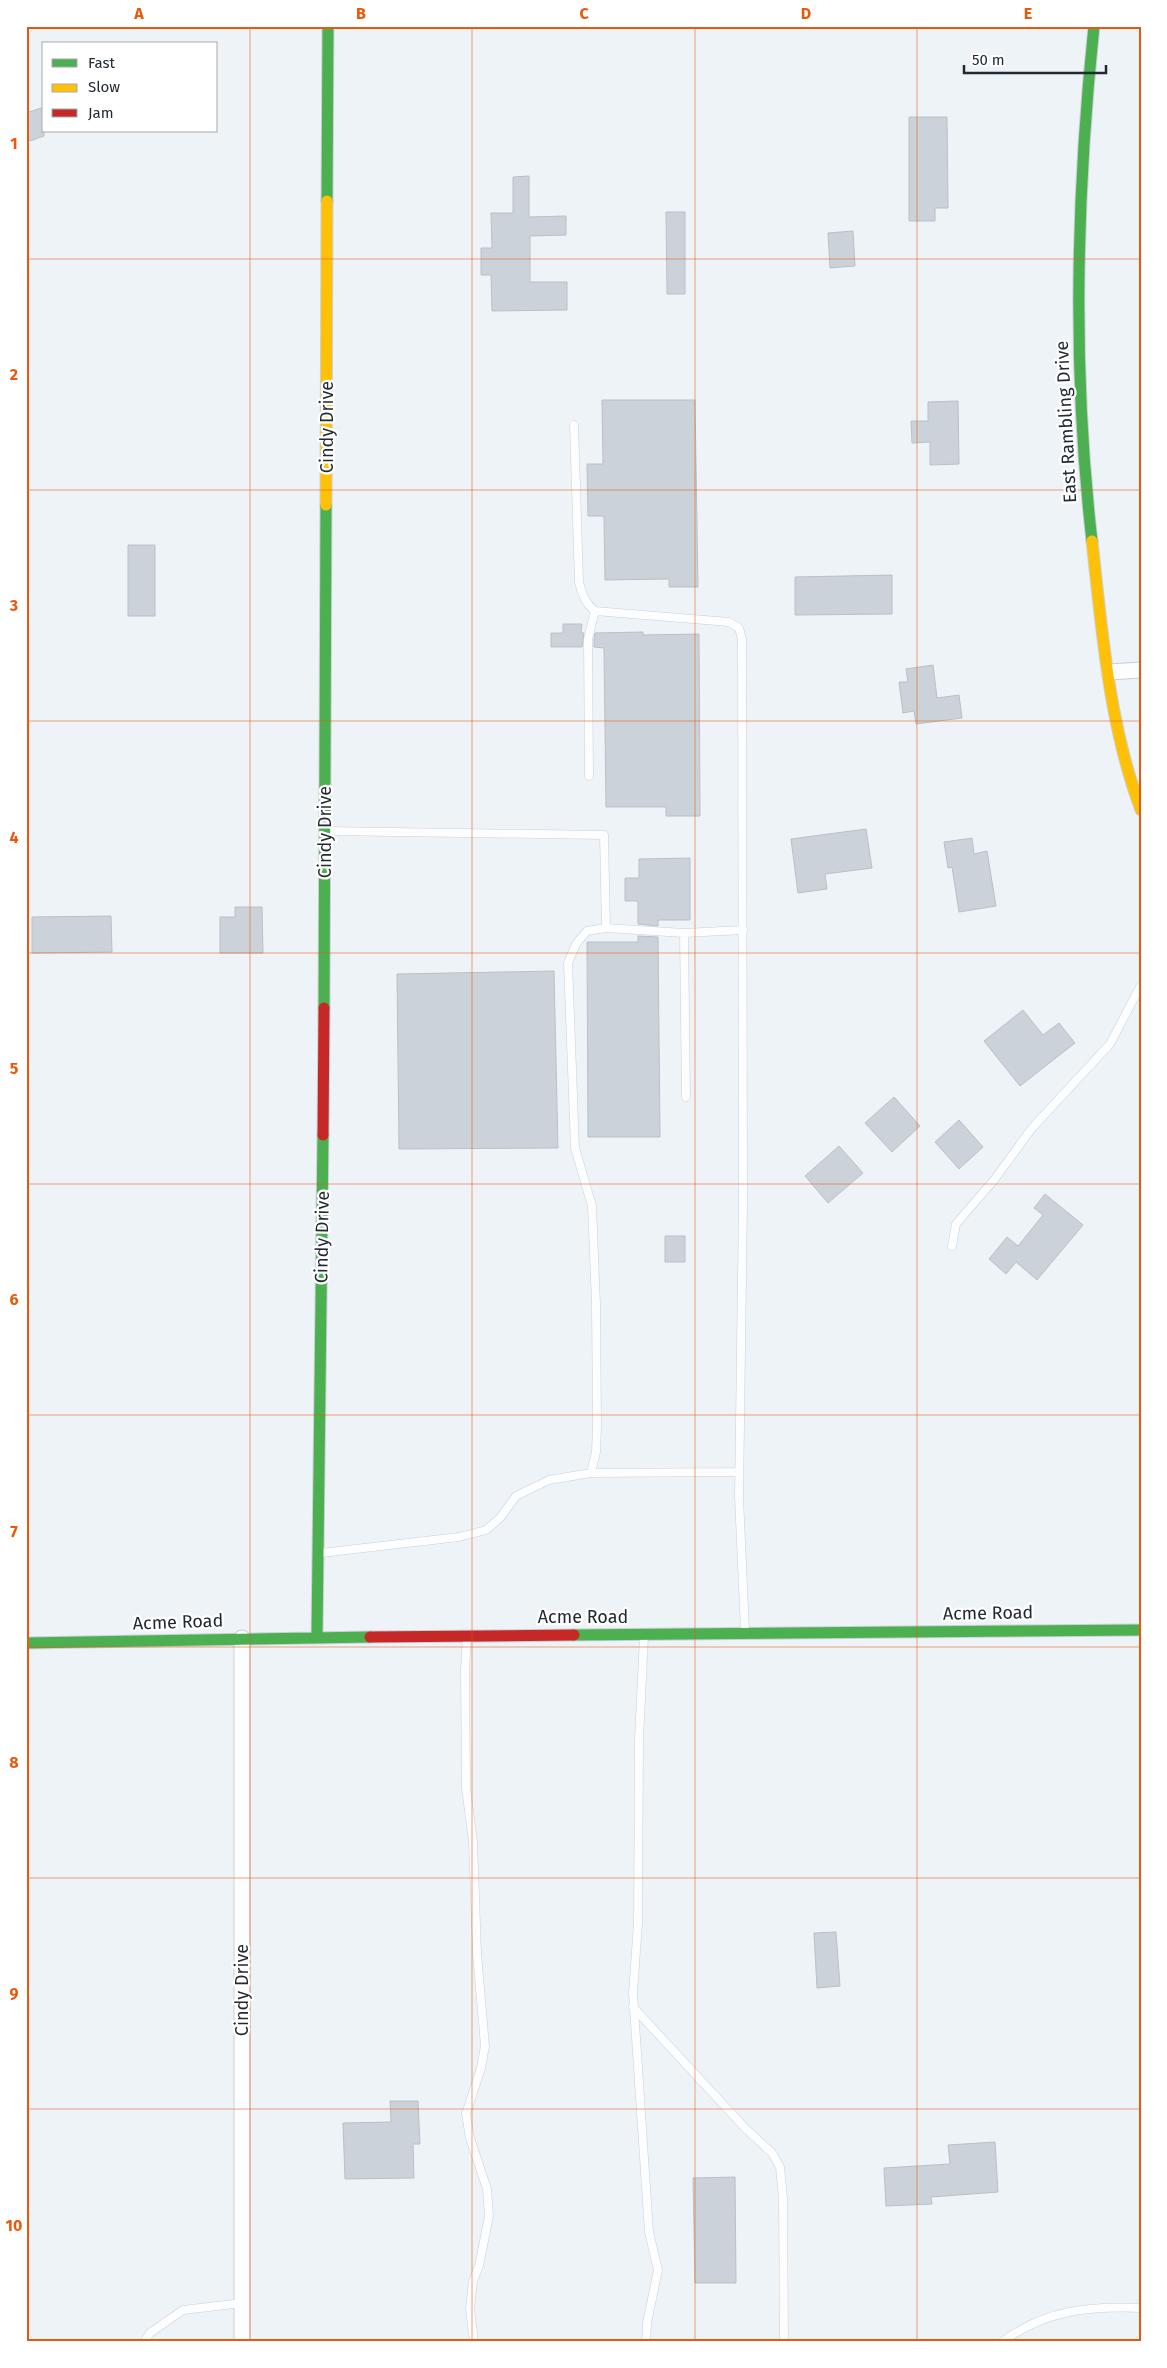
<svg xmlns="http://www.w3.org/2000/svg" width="1167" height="2368" font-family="'Fira Sans',sans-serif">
<rect width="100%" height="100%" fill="#eef3f8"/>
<path fill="#ccd2d9" stroke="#bac0c6" d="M44,107V136L30,141L26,132V113Z
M909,117H947L948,208H935V221H909Z
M529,176V217L566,216V235L530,236V282H567V310L492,311L491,275H481V248H492L491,213H513V177Z
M666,212H685V294H667Z
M853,231L855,266L830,268L828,233Z
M602,400H695L698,587H669V579L605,580L604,516H588L587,464H603Z
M958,401L959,464L930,465V442L912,443L911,421H928V402Z
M128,545H155V616H128Z
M892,575V614L795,615V577Z
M563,624H582L581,633H584L582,647H551V633H563Z
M643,632V635L699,634L700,816H666V807H606L604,648L594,647V640L595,633Z
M933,665L937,698L959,695L962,718L916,724L914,711L903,713L899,682H908L906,669Z
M866,829L872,868L825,874L827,889L798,893L791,839Z
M972,838L974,854L987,851L996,906L959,912L952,867L948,868L944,842Z
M690,858V920H658V926L638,924V901H625V878H639V859Z
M235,907H262L263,953H220V917H235Z
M111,916L112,952L32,953V917Z
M638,936L658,937L660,1137H588L587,942H638Z
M554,971L558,1148L399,1149L397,974Z
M1023,1010L1043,1035L1059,1023L1075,1043L1020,1086L984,1041Z
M894,1097L920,1126L892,1152L865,1123Z
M959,1120L983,1147L959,1169L935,1142Z
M839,1146L863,1173L828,1203L805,1176Z
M1045,1194L1083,1225L1037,1280L1016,1262L1006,1274L989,1259L1007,1237L1018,1246L1043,1215L1034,1208Z
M665,1236H685V1262H665Z
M836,1932L840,1986L817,1988L814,1933Z
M390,2101H418L420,2144H413L414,2178L345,2179L343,2123L391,2122Z
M995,2142L998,2192L931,2197L932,2204L886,2206L884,2168L950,2164L948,2145Z
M735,2177L736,2283H695L693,2178Z"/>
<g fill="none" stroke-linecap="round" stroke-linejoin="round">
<g stroke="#cad0d7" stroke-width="9">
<path id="lane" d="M574,425L579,582C582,594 585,603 595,611L729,622L739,628L742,639L743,1203L739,1497L745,1631
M589,776L588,639L595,611
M327,831L604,835L606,928L684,933L686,1097
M684,933L743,930
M952,1246L956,1224L994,1180L1032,1128L1110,1044L1141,985
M591,1473L596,1452L597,1426L596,1304L592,1206L575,1148L568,963L576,944L587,931L606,928
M321,1553L459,1537L486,1530L500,1518L516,1496L549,1480L591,1473L739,1472
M644,1636L639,1739L638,1923L633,1993L649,2232L658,2270L647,2323L646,2342
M467,1637L465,1670L466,1788L473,1841L477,1954L485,2046L481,2068L466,2114L470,2138L487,2189L489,2216L479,2266L473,2281L470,2309L474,2342
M633,2007L745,2128L772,2153L780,2167L783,2198L784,2342
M144,2342L150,2333L183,2310L242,2303
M1002,2342C1045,2310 1089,2306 1141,2308"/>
</g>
<g stroke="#cad0d7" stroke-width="17">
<path id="street" d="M1109,672L1141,670
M242,2342V1638"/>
</g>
<g stroke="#cad0d7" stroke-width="13">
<path id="fast" d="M327,201L328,26
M1092,541C1072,369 1076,198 1094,26
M324,1008L326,505
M574,1635L1141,1630
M317,1637L323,1135
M26,1643L370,1637"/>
</g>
<g stroke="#cad0d7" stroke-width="13">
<path id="slow" d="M326,505L327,201
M1092,541C1102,631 1109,725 1141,810"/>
</g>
<g stroke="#cad0d7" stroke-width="13">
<path id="jam" d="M323,1135L324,1008
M370,1637L574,1635"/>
</g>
<use href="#lane" stroke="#fcfdfe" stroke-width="8"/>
<use href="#street" stroke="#fcfdfe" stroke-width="15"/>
<use href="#fast" stroke="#4caf50" stroke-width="11"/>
<use href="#slow" stroke="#ffc107" stroke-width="11"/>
<use href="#jam" stroke="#c62828" stroke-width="11"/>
</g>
<path fill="none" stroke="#e8590c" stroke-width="1" stroke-opacity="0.55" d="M250,26V2342M472,26V2342M695,26V2342M917,26V2342M26,259H1141M26,490H1141M26,721H1141M26,953H1141M26,1184H1141M26,1415H1141M26,1647H1141M26,1878H1141M26,2109H1141"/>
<g text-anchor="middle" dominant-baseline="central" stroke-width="4.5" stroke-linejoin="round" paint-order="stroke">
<g font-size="18" fill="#212931" stroke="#fff">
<text transform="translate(1066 422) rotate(-93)">East Rambling Drive</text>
<text transform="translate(327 427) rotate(-90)">Cindy Drive</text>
<text transform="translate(325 832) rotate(-90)">Cindy Drive</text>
<text transform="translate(322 1237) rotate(-89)">Cindy Drive</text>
<text transform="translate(988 1613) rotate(-1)">Acme Road</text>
<text x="583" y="1617">Acme Road</text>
<text transform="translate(178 1622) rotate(-2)">Acme Road</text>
<text transform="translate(242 1990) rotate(-90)">Cindy Drive</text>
</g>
</g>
<rect width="1167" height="2368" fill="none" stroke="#ffffff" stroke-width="55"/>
<rect x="42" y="42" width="175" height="90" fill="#ffffff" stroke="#a6a9ad"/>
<rect x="52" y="59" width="25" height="8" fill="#4caf50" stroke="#a6a9ad"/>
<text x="88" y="68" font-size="15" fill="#212931">Fast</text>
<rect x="52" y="84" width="25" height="8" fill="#ffc107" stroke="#a6a9ad"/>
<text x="88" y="92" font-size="15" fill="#212931">Slow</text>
<rect x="52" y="109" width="25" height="8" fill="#c62828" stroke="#a6a9ad"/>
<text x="88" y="118" font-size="15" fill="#212931">Jam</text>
<path d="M964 65v8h142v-8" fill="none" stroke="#212931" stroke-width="2.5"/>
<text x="972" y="65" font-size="15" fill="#212931" stroke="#ffffff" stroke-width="4" paint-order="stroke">50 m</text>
<rect x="28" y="28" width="1112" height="2312" fill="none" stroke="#e8590c" stroke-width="2"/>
<g font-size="16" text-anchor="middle" font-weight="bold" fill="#e8590c">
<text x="139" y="19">A</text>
<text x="361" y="19">B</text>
<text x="584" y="19">C</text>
<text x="806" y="19">D</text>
<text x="1028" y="19">E</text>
<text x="14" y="149">1</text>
<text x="14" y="380">2</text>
<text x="14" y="611">3</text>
<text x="14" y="843">4</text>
<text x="14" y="1074">5</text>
<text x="14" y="1305">6</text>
<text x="14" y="1537">7</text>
<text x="14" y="1768">8</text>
<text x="14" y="1999">9</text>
<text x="14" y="2231">10</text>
</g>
</svg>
